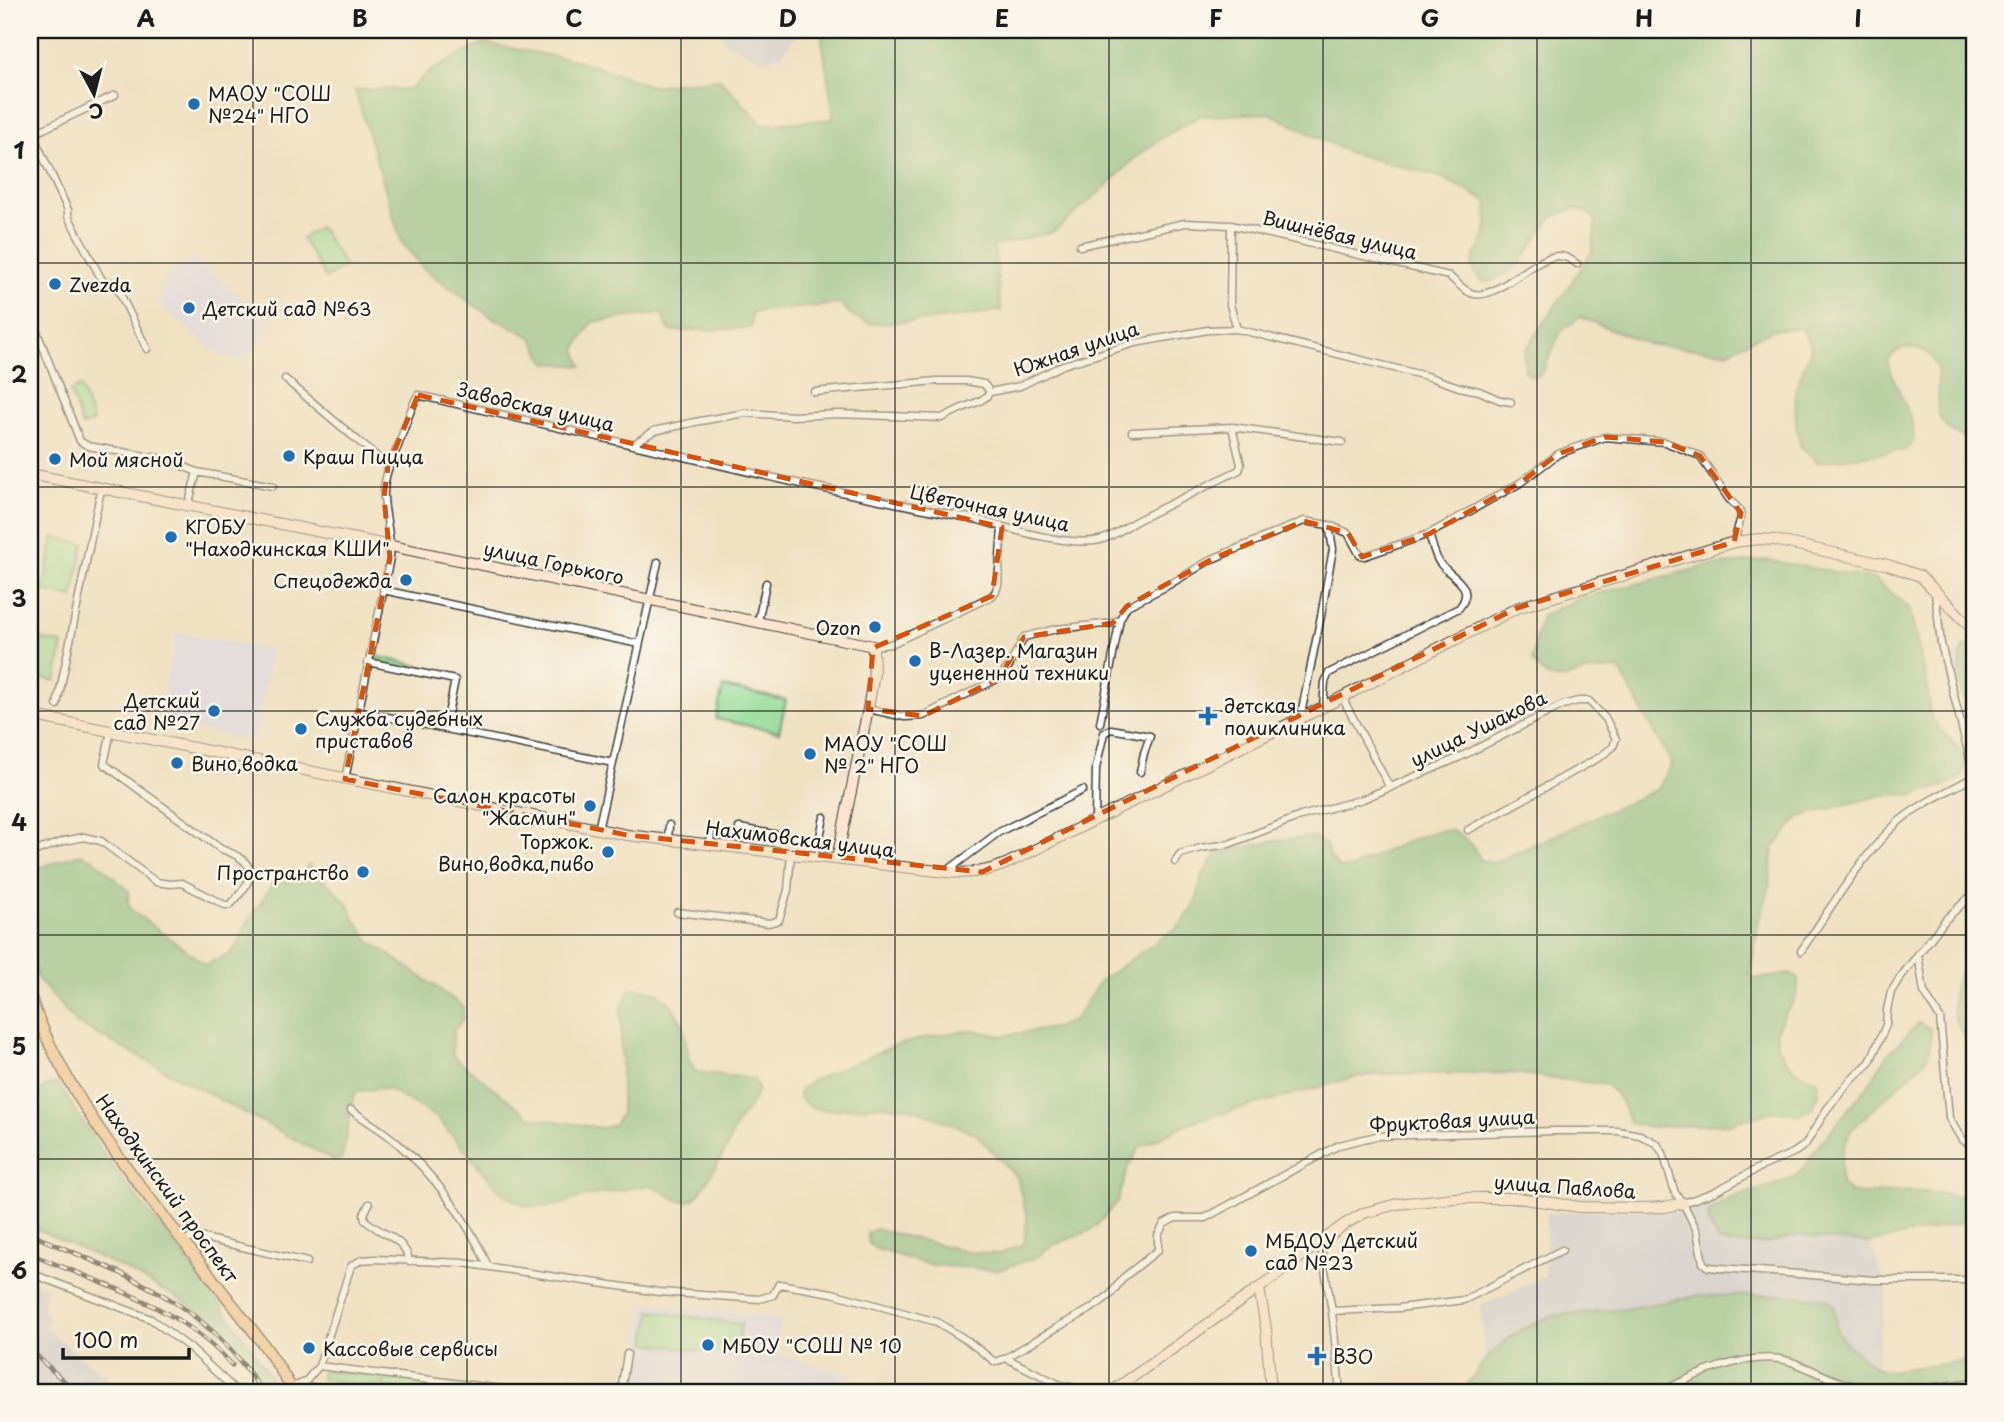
<svg xmlns="http://www.w3.org/2000/svg" width="2004" height="1422" font-family="'Playpen Sans',sans-serif">
<rect width="100%" height="100%" fill="#fbf7ec"/>
<filter id="ink" filterUnits="userSpaceOnUse"><feTurbulence type="fractalNoise" baseFrequency=".0143" numOctaves="2"/><feDisplacementMap in="SourceGraphic" scale="14" xChannelSelector="R" yChannelSelector="G"/><feConvolveMatrix kernelMatrix="1 2 1 2 8 2 1 2 1" color-interpolation-filters="sRGB"/></filter>
<filter id="wash" filterUnits="userSpaceOnUse"><feTurbulence type="fractalNoise" baseFrequency=".00686" numOctaves="4" result="noise"/><feDisplacementMap in="SourceGraphic" scale="28" xChannelSelector="R" yChannelSelector="G"/><feGaussianBlur stdDeviation="1.57" result="paint"/><feColorMatrix in="noise" values="0 0 0 0 0 0 0 0 0 0 0 0 0 0 0 0 0 1.4 0 .05"/><feComposite in="paint" operator="in"/></filter>
<g filter="url(#wash)">
<rect width="100%" height="100%" fill="#f0e1c2"/>
<path fill="#d8d7f8" d="M194,256L271,325L256,347L247,358L241,362L214,351L158,303L165,276Z
M177,632L272,650L255,741L157,721Z
M644,1302L782,1319L777,1352L783,1356L848,1374L844,1392H631Z"/>
<path fill="#bfc2dd" d="M719,30H800L782,54L764,60L727,43Z
M1715,1206L1708,1213L1709,1223L1718,1241L1729,1244H1762L1801,1235L1815,1238L1870,1243L1887,1287L1875,1368L1850,1347L1837,1332L1834,1306L1827,1299L1782,1295L1698,1296L1519,1331L1504,1342L1485,1360L1481,1306L1545,1276L1547,1213Z
M30,1281L47,1287L42,1311L50,1317L44,1327L125,1392H30Z"/>
<path fill="#93db96" stroke="#587c59" stroke-width="2" d="M320,227L345,266L326,278L302,238Z
M81,387L93,422L82,426L70,391Z
M30,478L39,480L35,514H30Z
M54,537L84,544L73,597L43,591Z
M30,637L63,644L56,681L30,675Z
M379,657L451,673L449,677L378,663L376,659Z
M723,687L786,700L779,732L716,719Z
M651,1311L741,1324L737,1356L646,1343Z
M324,1370L381,1377L379,1387L321,1379V1373Z
M385,1378L504,1392H424L383,1387Z"/>
<path fill="#76bb7f" stroke="#496c4e" stroke-width="2" d="M822,30H1974V442C1959,436 1943,430 1938,412C1937,409 1938,405 1938,401C1938,380 1942,353 1915,348C1903,346 1894,351 1888,361C1891,382 1920,424 1913,442C1911,445 1908,447 1905,450L1817,462L1801,447L1796,425L1795,391L1811,348L1802,328L1771,330L1727,352L1651,345L1580,317L1561,331L1544,369L1539,375L1530,376L1525,370L1524,352L1592,252L1596,220L1587,212L1574,208L1551,218L1519,265L1493,281L1482,282C1461,259 1480,256 1485,236C1488,226 1487,213 1488,202L1443,178L1348,152L1269,113L1200,116L1160,139L1134,159L1110,183L1056,230L1049,233L994,246L1001,311L932,320L870,324L854,317L840,304L752,312L751,328L670,331L661,313L592,322L576,349L582,366L546,363L532,337L491,317L447,286L423,268L401,241L355,90L411,89L429,72L483,43L580,61L651,86L720,79L763,125L834,119L821,33Z
M1766,560L1874,579L1909,607L1927,683L1930,713L1936,725L1961,751L1966,764L1962,776L1949,784L1913,795H1882L1799,817L1774,847L1768,894L1759,920L1750,974L1755,979L1790,974L1798,979C1802,1008 1765,1020 1780,1050C1784,1058 1789,1066 1797,1071C1804,1075 1811,1077 1817,1081L1819,1094L1812,1109L1797,1115L1787,1112H1770L1729,1124L1644,1127L1630,1123L1620,1099L1607,1085L1514,1073L1378,1074L1356,1077L1191,1122L1140,1147L1128,1167L1117,1202L1097,1225L1089,1231L1051,1246L1037,1257L1016,1264L999,1270L930,1265L876,1249L869,1244L867,1233L876,1229L969,1252L999,1254L1024,1244L1027,1218L1017,1178L975,1133L911,1108L882,1105L826,1110L813,1108L801,1100L799,1095L801,1089L813,1080L896,1045L943,1034L973,1030L1001,1036L1054,1028L1074,1021L1100,981L1182,924L1196,901L1203,874L1218,853L1273,841L1312,837L1326,845L1332,860L1340,868H1351C1370,859 1435,824 1452,831C1467,837 1474,847 1481,860L1493,863L1658,789L1672,764L1619,669C1608,669 1596,670 1585,672C1556,680 1551,687 1532,660L1537,632L1542,616L1577,599L1707,566Z
M1965,645L1974,649V747C1968,718 1951,673 1965,645Z
M79,854L93,859L129,891L128,904L131,910L206,965L231,953L239,942L247,923L277,878L300,876L309,865L349,905L353,917L370,941L463,1006V1019L454,1030L452,1050L454,1057L530,1117L601,1128L614,1125L621,1113V1010L629,991L634,988L657,992L672,1006L683,1025L689,1060L696,1072L754,1079L758,1089L754,1100L737,1123L726,1149L709,1178L697,1197L689,1201H680L651,1185L580,1197L560,1205L543,1207L525,1206L503,1194L437,1118L390,1090L377,1088L354,1093L344,1150L341,1159L335,1161L76,1023L37,978L30,943V875L44,866Z
M1974,936V1053L1953,1015V990Z
M1918,1023L1930,1028L1931,1041L1927,1059L1851,1130L1841,1155V1184L1850,1192L1861,1194L1913,1191L1974,1197V1220L1870,1243L1815,1238L1801,1235L1762,1244H1729L1718,1241L1709,1223L1708,1213C1736,1183 1798,1196 1811,1155L1869,1084L1888,1054Z
M49,1084H58L109,1162L205,1283L252,1348L280,1392H266L253,1370L224,1334L190,1305L124,1269L30,1226V1114C32,1101 37,1091 49,1084Z
M1782,1295L1827,1299L1834,1306L1837,1332L1850,1347L1875,1368L1886,1371L1958,1362L1974,1357V1389L1969,1392H1462L1485,1360L1504,1342L1519,1331L1550,1316L1626,1309L1698,1296Z"/>
</g>
<g filter="url(#ink)">
<g fill="none" stroke-linecap="round" stroke-linejoin="round">
<g stroke="#3c3a35" stroke-width="9">
<path id="street" d="M30,129L68,210V216L103,282L115,283L147,349
M31,135L115,95
M1231,225L1230,305L1237,329
M1080,246L1185,223L1231,225L1449,276C1456,282 1463,290 1471,293C1494,303 1532,258 1557,256C1565,255 1572,260 1577,264
M30,330L37,332L80,441L88,446L168,460L197,472L273,486
M285,379L388,466
M814,392L937,381H966L984,384L990,392
M990,392L1020,386L1063,365L1135,343L1208,330L1237,329L1430,377L1459,387L1479,391L1500,400L1511,402
M1132,432L1232,427L1342,442
M632,445L654,431L695,422L745,413L793,416L839,414L942,418L960,409L980,401L986,397L990,392
M188,506L197,472
M383,590L639,644
M1935,592L1941,644L1970,760L1974,765
M758,622L766,583
M873,646L891,644L992,596L996,591L998,585L1002,527
M368,662L455,680L445,729
M1342,697L1390,788
M57,705L101,489
M1323,707L1325,682L1329,673L1459,608C1478,585 1449,577 1439,562C1434,554 1432,543 1429,534
M868,709L905,717L923,716L999,678L1008,668L1024,637L1056,629L1113,623L1120,619L1127,606L1167,586L1212,559L1304,521L1329,525L1348,533L1360,555L1365,556L1429,534L1520,483L1558,454L1605,437L1665,442L1700,456L1729,499L1740,510L1741,517L1734,542
M358,711L613,763
M1300,719L1321,616L1333,549L1329,525
M1100,723L1120,619
M345,779L390,558C392,538 385,519 384,498C383,477 390,464 398,446C405,428 409,411 418,395L801,484L979,520C1010,529 1069,547 1100,540C1114,537 1126,526 1138,520C1172,503 1206,486 1239,470L1241,465L1232,427
M1095,820L1096,768L1104,733L1111,729L1150,736L1144,753L1140,772
M739,828L819,842L824,817
M598,830L658,562
M668,840L669,825
M710,845L711,831
M30,853L64,841L84,837L101,841L156,882L170,884L182,883L225,905H230C256,879 260,862 221,849L104,764L111,731
M1175,862L1180,854L1201,848L1229,844L1301,816L1363,799L1460,757L1563,705L1578,701H1589L1606,719L1616,739L1613,747L1600,757L1468,830
M947,871L999,832L1083,790
M677,912L769,923L779,920L788,890L791,854
M1801,951C1829,911 1860,858 1895,825C1915,806 1950,790 1974,777
M1918,954L1924,992L1940,1018L1949,1118L1962,1140L1974,1145
M351,1110C365,1120 381,1129 395,1141C433,1173 468,1220 488,1266
M1683,1203L1714,1192L1759,1168L1795,1152L1805,1145L1827,1109L1851,1080L1870,1062L1886,1025L1887,1010L1891,992L1899,979L1946,919L1974,893
M369,1204L364,1214L365,1220C381,1235 405,1237 409,1261
M184,1242L195,1236L307,1262
M1320,1242L1332,1311L1399,1308L1464,1300L1562,1250
M30,1273L151,1319L190,1348L231,1386L235,1392
M1332,1311L1340,1392
M1006,1358L1058,1327L1089,1310L1110,1295L1123,1278L1158,1250V1235L1164,1224L1175,1218H1205L1339,1145L1376,1136L1556,1131H1618L1640,1135L1657,1144L1663,1153L1675,1193L1683,1203L1697,1231L1703,1263L1708,1267L1874,1280H1974
M319,1366L525,1392
M295,1386L305,1382L319,1366L351,1266L361,1260L375,1259L463,1263L659,1292L759,1299L773,1295L779,1284L832,1293L937,1322L968,1341L995,1362L1006,1358L1058,1384L1091,1392
M621,1392L627,1354
M1661,1392C1695,1374 1741,1354 1780,1359C1803,1363 1824,1378 1847,1384C1862,1388 1879,1390 1895,1392
M1898,1392L1974,1382"/>
</g>
<g stroke="#3c3a35" stroke-width="12">
<path id="secondary" d="M30,474L391,546L873,646L874,673L868,709L837,859
M30,715L627,835L946,872C969,874 987,872 1008,863L1323,707L1517,608L1734,542L1760,539L1774,540L1888,565L1920,576L1974,630
M1259,1288L1266,1328L1271,1392
M291,1387L339,1392
M1111,1392L1259,1288L1345,1224L1364,1213L1397,1204L1455,1198H1518L1580,1207L1644,1208L1665,1207L1683,1203"/>
</g>
<g stroke="#3c3a35" stroke-width="13">
<path id="primary" d="M30,996C66,1102 151,1199 219,1287C245,1321 274,1354 293,1392"/>
</g>
<use href="#street" stroke="#fff" stroke-width="6"/>
<use href="#secondary" stroke="#fce5cf" stroke-width="10"/>
<use href="#primary" stroke="#f7be87" stroke-width="10"/>
<g stroke="#1c1c1c" stroke-width="5">
<path id="rail" d="M30,1234C124,1275 206,1299 262,1392
M30,1254C100,1283 180,1306 232,1365
M30,1350L76,1392
M30,1382L41,1392"/>
</g>
<use href="#rail" stroke="#fbf7ec" stroke-width="2.5" stroke-dasharray="8" stroke-linecap="butt"/>
</g>
</g>
<path d="M0 0H2004V1422H0ZM418,395L1002,527L992,596L873,648L868,709L923,716L999,678L1024,637L1113,623L1127,606L1212,559L1304,521L1348,533L1362,557L1429,534L1520,483L1558,454L1605,437L1665,442L1700,456L1741,513L1734,542L1517,608L982,872L627,835L345,779L390,558L384,497L388,466Z" fill="#f0e1c2" fill-opacity=".55" fill-rule="evenodd"/>
<path fill="none" stroke="#d4530e" stroke-width="5" stroke-dasharray="14 9" stroke-linejoin="round" d="M418,395L1002,527L992,596L873,648L868,709L923,716L999,678L1024,637L1113,623L1127,606L1212,559L1304,521L1348,533L1362,557L1429,534L1520,483L1558,454L1605,437L1665,442L1700,456L1741,513L1734,542L1517,608L982,872L627,835L345,779L390,558L384,497L388,466Z"/>
<path fill="none" stroke="#1c1c1c" stroke-width="2" stroke-opacity="0.55" d="M253,30V1392M467,30V1392M681,30V1392M895,30V1392M1109,30V1392M1323,30V1392M1537,30V1392M1751,30V1392M30,263H1974M30,487H1974M30,711H1974M30,935H1974M30,1159H1974"/>
<g fill="#1f6fb2" stroke="#fbf7ec" stroke-width="2.5">
<circle cx="194" cy="104" r="7"/>
<circle cx="55" cy="284" r="7"/>
<circle cx="189" cy="308" r="7"/>
<circle cx="289" cy="456" r="7"/>
<circle cx="55" cy="459" r="7"/>
<circle cx="171" cy="537" r="7"/>
<circle cx="406" cy="580" r="7"/>
<circle cx="875" cy="627" r="7"/>
<circle cx="915" cy="661" r="7"/>
<circle cx="214" cy="711" r="7"/>
<path d="M1204.5 705.5h7v7h7v7h-7v7h-7v-7h-7v-7h7z"/>
<circle cx="301" cy="729" r="7"/>
<circle cx="810" cy="754" r="7"/>
<circle cx="177" cy="763" r="7"/>
<circle cx="590" cy="806" r="7"/>
<circle cx="608" cy="852" r="7"/>
<circle cx="363" cy="872" r="7"/>
<circle cx="1251" cy="1251" r="7"/>
<circle cx="708" cy="1345" r="7"/>
<circle cx="309" cy="1348" r="7"/>
<path d="M1313.5 1345.5h7v7h7v7h-7v7h-7v-7h-7v-7h7z"/>
</g>
<g text-anchor="middle" dominant-baseline="central" stroke-width="5" stroke-linejoin="round" paint-order="stroke">
<g font-size="19" fill="#1c1c1c" stroke="#fbf7ec" text-anchor="start">
<text x="208" y="93">МАОУ "СОШ<tspan x="208" dy="22">№24" НГО</tspan></text>
<text x="69" y="284">Zvezda</text>
<text x="203" y="308">Детский сад №63</text>
<text x="303" y="456">Краш Пицца</text>
<text x="69" y="459">Мой мясной</text>
<text x="185" y="526">КГОБУ<tspan x="185" dy="22">"Находкинская КШИ"</tspan></text>
<text x="392" y="580" text-anchor="end">Спецодежда</text>
<text x="861" y="627" text-anchor="end">Ozon</text>
<text x="929" y="650">В-Лазер. Магазин<tspan x="929" dy="22">уцененной техники</tspan></text>
<text x="200" y="700" text-anchor="end">Детский<tspan x="200" dy="22">сад №27</tspan></text>
<text x="1224" y="705">детская<tspan x="1224" dy="22">поликлиника</tspan></text>
<text x="315" y="718">Служба судебных<tspan x="315" dy="22">приставов</tspan></text>
<text x="824" y="743">МАОУ "СОШ<tspan x="824" dy="22">№ 2" НГО</tspan></text>
<text x="191" y="763">Вино,водка</text>
<text x="576" y="795" text-anchor="end">Салон красоты<tspan x="576" dy="22">"Жасмин"</tspan></text>
<text x="594" y="841" text-anchor="end">Торжок.<tspan x="594" dy="22">Вино,водка,пиво</tspan></text>
<text x="349" y="872" text-anchor="end">Пространство</text>
<text x="1265" y="1240">МБДОУ Детский<tspan x="1265" dy="22">сад №23</tspan></text>
<text x="722" y="1345">МБОУ "СОШ № 10</text>
<text x="323" y="1348">Кассовые сервисы</text>
<text x="1333" y="1356">ВЗО</text>
</g>
<g font-size="19" fill="#1c1c1c" stroke="#fbf7ec">
<text transform="translate(1340 234) rotate(13)">Вишнёвая улица</text>
<text transform="translate(1076 348) rotate(-19)">Южная улица</text>
<text transform="translate(536 406) rotate(13)">Заводская улица</text>
<text transform="translate(990 507) rotate(12)">Цветочная улица</text>
<text transform="translate(554 562) rotate(12)">улица Горького</text>
<text transform="translate(1478 728) rotate(-26)">улица Ушакова</text>
<text transform="translate(800 838) rotate(7)">Нахимовская улица</text>
<text transform="translate(1452 1120) rotate(-3)">Фруктовая улица</text>
<text transform="translate(1565 1186) rotate(4)">улица Павлова</text>
<text transform="translate(168 1188) rotate(54)">Находкинский проспект</text>
</g>
</g>
<rect width="2004" height="1422" fill="none" stroke="#fbf7ec" stroke-width="77"/>
<g transform="translate(94 94) rotate(173)" stroke="#fbf7ec" stroke-width="5" paint-order="stroke">
<path d="M0-5L12 26L0 18L-12 26Z" fill="#1c1c1c"/>
<text y="-10" font-size="19" font-weight="bold" text-anchor="middle" fill="#1c1c1c">С</text>
</g>
<path d="M63 1348v10h126v-10" fill="none" stroke="#1c1c1c" stroke-width="3.5"/>
<text x="74" y="1348" font-size="21" fill="#1c1c1c" stroke="#fbf7ec" stroke-width="5" paint-order="stroke">100 m</text>
<rect x="38" y="38" width="1928" height="1346" fill="none" stroke="#1c1c1c" stroke-width="2.5"/>
<g font-size="23" text-anchor="middle" font-weight="bold" fill="#1c1c1c">
<text x="146" y="27">A</text>
<text x="360" y="27">B</text>
<text x="574" y="27">C</text>
<text x="788" y="27">D</text>
<text x="1002" y="27">E</text>
<text x="1216" y="27">F</text>
<text x="1430" y="27">G</text>
<text x="1644" y="27">H</text>
<text x="1858" y="27">I</text>
<text x="19" y="159">1</text>
<text x="19" y="383">2</text>
<text x="19" y="607">3</text>
<text x="19" y="831">4</text>
<text x="19" y="1055">5</text>
<text x="19" y="1279">6</text>
</g>
</svg>
